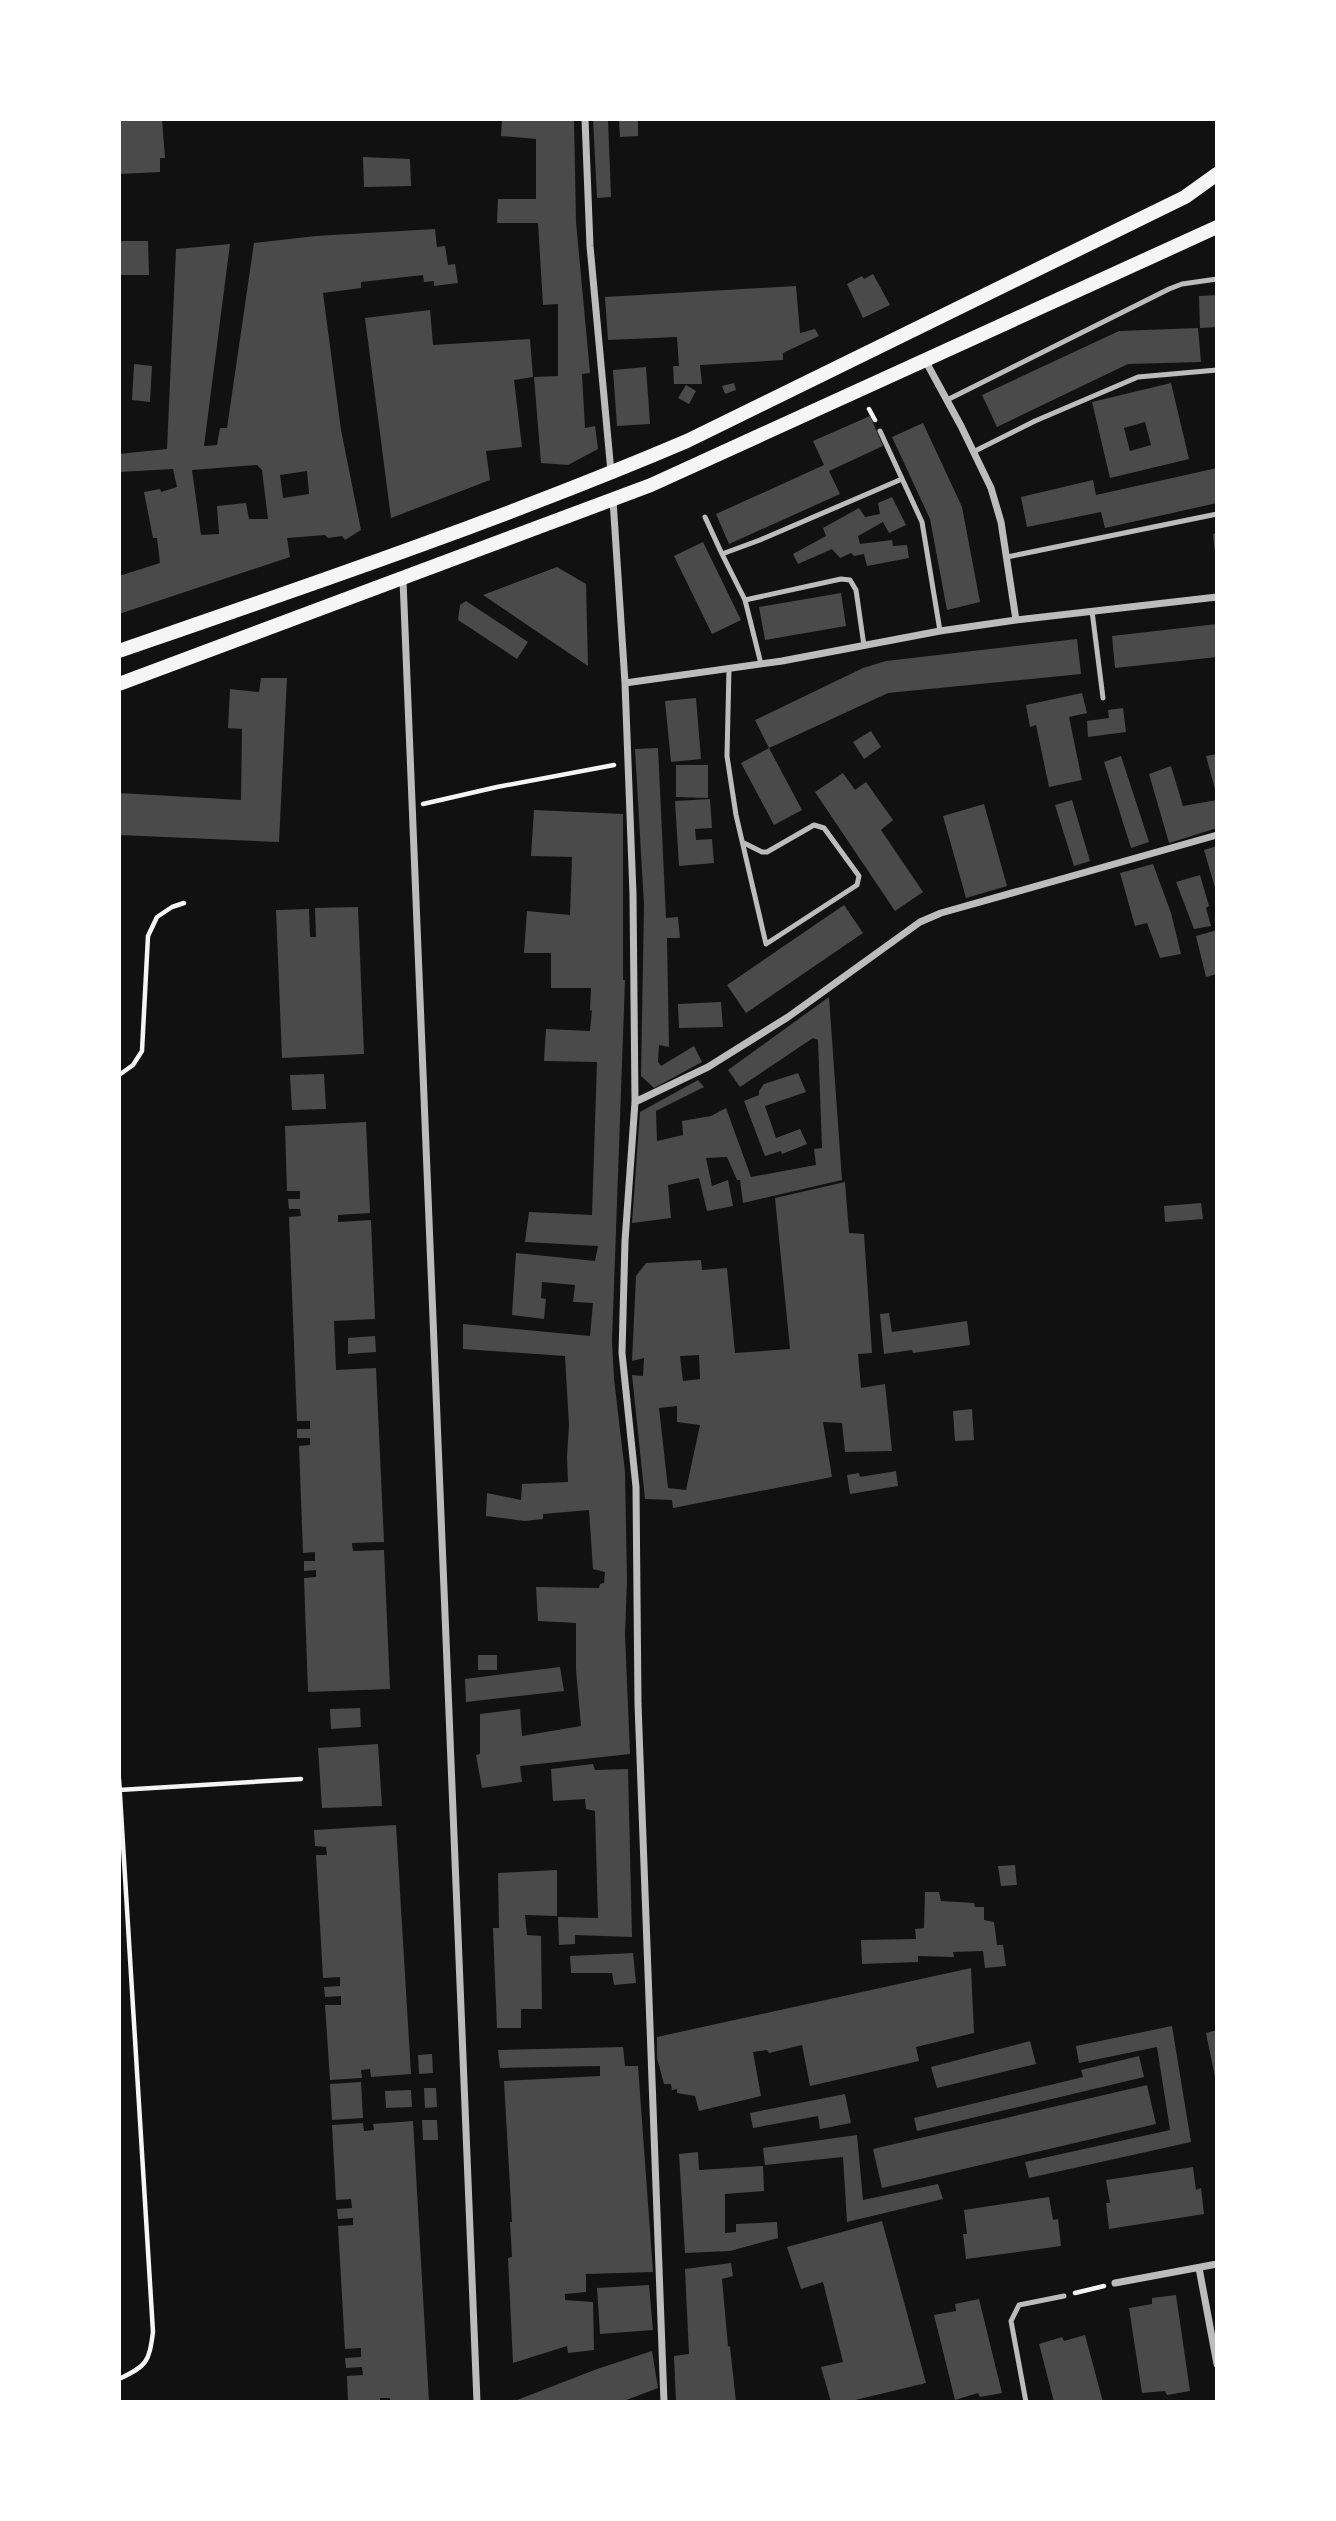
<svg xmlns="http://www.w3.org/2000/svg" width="1336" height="2521" font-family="Manrope,sans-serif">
<rect width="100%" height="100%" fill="#111"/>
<path fill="#4a4a4a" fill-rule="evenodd" d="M119,119H162L165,158H160V172L119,174Z
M502,119H574L576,222L590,373L582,374L585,428L595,426L598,449L568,465L541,463L534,377L558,376V304L543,305L538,223H497L498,199H536V139L501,136Z
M593,119H608L611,197L597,198Z
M619,119H638V136L620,137Z
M363,157L410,159L411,186L364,187Z
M435,229L437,247L445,246L448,265L455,264L458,283L434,286V281L424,282L423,275L361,282V288L323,293L341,430L361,530L345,540L342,536L328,538L325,535L287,538L290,557L119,614V576L160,563L157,538H153L144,492L160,489L161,492L177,487L173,469L119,472V454L167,449L176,249L230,244L204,446L217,445L220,428H227L254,243L316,236ZM257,465L262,470L268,519H249L246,503L217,506L219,534L201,535L192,470ZM307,471L309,494L283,498L280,475Z
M119,241H148L149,275H119Z
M873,274L890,305L863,318L847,284L862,276L864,279Z
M796,286L800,333L815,329L819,336L783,353V360L700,365L702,384H674L673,366H679L677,337L608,340L605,297Z
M1217,295V327L1200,328L1199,296Z
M430,310L433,345L530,339L533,377L514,380L522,447L486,451L490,480L391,518L365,318Z
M1198,328L1201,362L1128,364L997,427L982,395L1119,331Z
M134,364L152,366L150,402L132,400Z
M646,367L650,424L617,426L613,370Z
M734,383L736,390L725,394L722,386Z
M1171,383L1189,459L1110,478L1092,402ZM1145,422L1151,445L1130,451L1124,428Z
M686,385L696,391L689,404L678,398Z
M870,416L883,446L829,471L840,494L729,544L716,514L824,465L813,441Z
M923,423L962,507L980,602L947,610L930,519L892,437Z
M1217,468V503L1105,528L1101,512L1027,527L1021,497L1093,480L1096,495Z
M892,497L906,525L889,533L883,522L858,536L860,544L892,540L893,546L907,545L909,558L867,566L864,554L854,556L851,553L840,558L832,549L798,564L793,554L826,536L823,528L859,508L865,517L880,514L878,503Z
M1217,533V554H1215L1213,534Z
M703,542L741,620L712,634L674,556Z
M557,567L586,584L588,666L483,595Z
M841,593L846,626L765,640L759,607Z
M466,601L528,642L517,659L458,620L460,605Z
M1217,624V657L1115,668L1112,636Z
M1077,639L1081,674L888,693L769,748L802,810L774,825L741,763L769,748L755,720L863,668L886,661Z
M261,678H287L279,842L119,835V793L241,800L242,729L228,728L230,689L259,692Z
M1082,693L1087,713L1069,717L1082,780L1049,787L1036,725L1030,727L1026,705Z
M696,698L701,759L671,762L665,701Z
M1123,708L1126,732L1088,737L1087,721L1109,718L1108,710Z
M871,731L881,747L864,759L853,742Z
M658,748L666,918L678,917L680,938H667L669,1047L659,1045L658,1062L661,1066L694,1046L702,1062L654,1088L641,1076L644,905L635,749Z
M1217,754V793H1216L1206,756Z
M1121,756L1149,842L1131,848L1104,762Z
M676,765H708V798L676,797Z
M1171,766L1183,806L1217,800V828L1169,843L1149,774Z
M843,773L855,790L866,782L893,820L881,830L923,892L895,911L815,792Z
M710,799L712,828L695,829L696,840L712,839L714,863L679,866L675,801Z
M1072,800L1090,861L1074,866L1055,805Z
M984,804L1007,886L966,898L943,816Z
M534,810L623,814V980H625L612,1341L614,1379L625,1472L627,1580L625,1635L630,1754L520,1766L522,1782L482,1788L476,1755L480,1754V1714L520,1709L522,1736L581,1726L576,1670V1623L538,1621L536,1587L599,1588L600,1584L604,1583L605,1572L593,1569L589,1510L543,1514V1519L525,1521L486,1516L487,1493L521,1500L522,1484L568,1482L567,1457L569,1425L565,1356L463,1349V1324L590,1336L593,1303L573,1302L575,1285L542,1282L541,1298L546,1299L544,1319L512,1315L516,1253L595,1261L598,1246L525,1242L529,1212L592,1215L597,1062L544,1061L546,1029L590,1031L592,1010L590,1011L591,988H551V953H524L527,911L570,915L572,857L531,856Z
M1217,846V891H1216L1204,850Z
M1153,864L1171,913L1181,954L1160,958L1147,923L1135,926L1120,873Z
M1200,875L1209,906L1206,908L1211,926L1194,929L1176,882Z
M844,905L863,933L746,1013L727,985Z
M358,907L364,1054L282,1058L276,910L309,909L310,937H316L315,908Z
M1217,930V974L1206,977L1196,936Z
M829,997L842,1180L743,1203L740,1180H737L727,1157L706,1158L712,1186L728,1180L733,1206L707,1211L699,1178L668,1185L671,1218L632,1223L640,1112L698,1080L704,1087L656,1111L657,1141L683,1135L682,1121L711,1116L726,1108L751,1177L816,1165L814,1149L822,1148L818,1040L813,1038L740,1087L728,1070Z
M721,1002L723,1027L679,1028L678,1004Z
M798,1073L806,1092L765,1106L776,1138L800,1129L807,1144L782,1154L781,1151L765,1156L744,1101L759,1095V1091L764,1084Z
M324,1074L326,1109L292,1110L290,1075Z
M366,1122L370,1213L338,1215V1222L371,1220L375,1319L334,1321L336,1370L376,1368L384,1542L352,1543L353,1551L384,1550L390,1689L308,1692L304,1578L316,1577V1570L304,1571V1561H315V1552L303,1553L299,1446L310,1445V1438H297V1429H310V1421H297L289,1217L301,1216L300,1209H289L288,1199H300V1191H287L285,1126Z
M845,1182L849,1233L864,1234L872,1353L858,1354L861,1388L885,1384L892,1451L845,1452L842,1423L823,1422L832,1477L673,1508L672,1500L645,1499L632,1375L643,1376L644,1358L632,1361L636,1276L646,1263L701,1260L702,1270L727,1268L735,1353L790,1349L775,1198ZM699,1355L700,1379L683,1381L680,1356ZM677,1406V1422L700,1425L686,1490L668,1488L659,1408Z
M1201,1203L1203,1219L1165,1222L1164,1206Z
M889,1313L892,1332L967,1321L970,1345L913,1353L912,1350L884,1354L880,1314Z
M375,1336L376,1352L348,1354V1338Z
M972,1409L974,1440L955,1441L953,1411Z
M896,1471L898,1486L850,1494L847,1475L859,1473L860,1477Z
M478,1655H497V1670H478Z
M560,1667L564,1691L466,1702L465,1679Z
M360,1708L361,1727L331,1729L330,1709Z
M378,1744L382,1806L322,1808L318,1748Z
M593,1764L595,1770L628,1769L632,1937L575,1935V1944L559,1945L558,1917L598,1918L595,1811L586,1809L585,1799L553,1801L551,1769Z
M396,1825L411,2074L371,2077L370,2069L361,2070L362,2078L330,2080L325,2005H341V1996L325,1997L324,1987L340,1986V1977L323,1978L316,1855H327L326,1847L315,1846L314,1830Z
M1015,1865L1017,1885L1001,1886L998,1866Z
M557,1870V1916L525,1915L527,1935L541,1936L542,2009H521V2028H497L493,1928H499L498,1873Z
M925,1892H939L941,1901L974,1903L975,1907H984V1920L994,1922L997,1945H1003L1006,1966L985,1968L983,1951L953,1952L954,1957L918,1956V1962L862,1964L861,1940L916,1939L915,1929L924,1928Z
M633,1953L636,1983L614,1985L612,1973H571L570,1956Z
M971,1968L974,2033L916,2047L919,2061L810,2086L802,2045L769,2053L767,2050L753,2052L761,2096L699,2111L695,2096L677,2093V2089L672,2090L671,2084H664L657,2058V2037Z
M1172,2026L1191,2142L1029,2178L1025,2162L1170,2130L1157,2047L1079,2063L1076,2046Z
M1217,2030V2082H1216L1206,2033Z
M1030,2041L1036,2064L937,2088L931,2067Z
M623,2047L625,2066H638L653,2272L586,2274V2292L565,2294V2300L593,2302L594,2350L568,2353L567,2346L513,2363L508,2258L512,2257L510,2222H512L504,2081L600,2076V2066L500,2068L498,2050Z
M432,2054L433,2073L419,2074L418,2055Z
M1139,2056L1144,2077L917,2131L914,2118L1083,2077L1081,2070Z
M361,2082L363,2118L332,2120L330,2084Z
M1147,2085L1156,2124L882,2188L873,2149Z
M424,2088H436L437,2107L425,2108Z
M411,2090L412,2107L386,2108L385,2091Z
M845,2094L851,2123L820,2129L818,2116L753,2128L750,2113Z
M422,2120H437L438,2140H423Z
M413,2121L429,2402H390V2398H380V2402H348L347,2376L363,2375L362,2367L346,2368L345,2358L361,2357V2348L345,2349L338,2226L353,2225V2218L338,2219L337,2209L352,2208L351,2199L336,2200L332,2125L363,2123L364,2131L374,2130L373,2124Z
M857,2135L863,2200L938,2184L943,2199L847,2222L843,2157L765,2165L763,2148Z
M698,2152L699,2170L763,2166L764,2191L725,2194V2233L736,2232V2224L777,2222L778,2238L730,2251L685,2253L679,2154Z
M1193,2167L1196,2190L1201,2188L1204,2214L1109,2229L1106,2203H1110L1106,2180Z
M1049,2197L1053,2220L1058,2219L1061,2246L966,2259L963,2234H967L964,2210Z
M882,2221L926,2383L847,2402H831L821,2367L843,2362L823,2282L801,2289L787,2247Z
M731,2263L733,2276L722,2279L728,2346L730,2347L736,2402H676L674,2356L689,2354L685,2269Z
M649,2285L653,2330L600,2334L597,2288Z
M1176,2295L1190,2391L1167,2395L1165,2391L1142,2393L1129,2308L1152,2304V2298Z
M979,2299L1002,2393L980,2397L978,2393L955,2400L934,2315L956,2311L955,2304Z
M1085,2335L1103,2402H1054L1039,2344L1062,2337L1064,2341Z
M652,2351L658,2388L621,2402H512L597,2369Z"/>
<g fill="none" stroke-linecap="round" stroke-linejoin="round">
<path stroke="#f5f5f5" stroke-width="4.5" d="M869,409L875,420
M423,804L497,787L614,765
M119,1075L133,1065L142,1051L148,936L157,917L172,907L184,903
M119,1779L153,2332C149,2362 147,2366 119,2379
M119,1790L301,1779
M1075,2293L1104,2286"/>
<path stroke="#bcbcbc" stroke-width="5" d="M947,400L1169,289L1182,284L1217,279
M880,431L922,522L940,631
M973,452L1035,421L1138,377L1217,370
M705,517L722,554L760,540L902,479
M722,554L745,600L761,664
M1007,557L1217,514
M745,600L841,579L850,580L856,590L864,646
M1092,611L1103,698
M729,669L727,756L736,815L766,944L857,885L859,876L824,828L814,825L767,852H762L744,843
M1026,2402L1011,2321L1019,2305L1064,2296"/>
<path stroke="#bcbcbc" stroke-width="7" d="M585,119L590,246L611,472
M925,360L961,426L991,488L1001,522L1016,620
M613,500L625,683L633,894L635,1102L625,1241L622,1353L636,1487L638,1704L664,2402
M403,580L477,2402
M625,683L782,661L940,631L1016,620L1217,597
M635,1102L708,1067L788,1017L920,922L941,913L1217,835
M1199,2268L1217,2364
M1115,2283L1217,2264"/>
<path stroke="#f5f5f5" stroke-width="14" d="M119,651C310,585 501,520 687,441L1185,197L1217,174
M119,684L651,485L1217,227"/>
</g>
<rect width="1336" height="2521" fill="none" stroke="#ffffff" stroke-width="242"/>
</svg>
